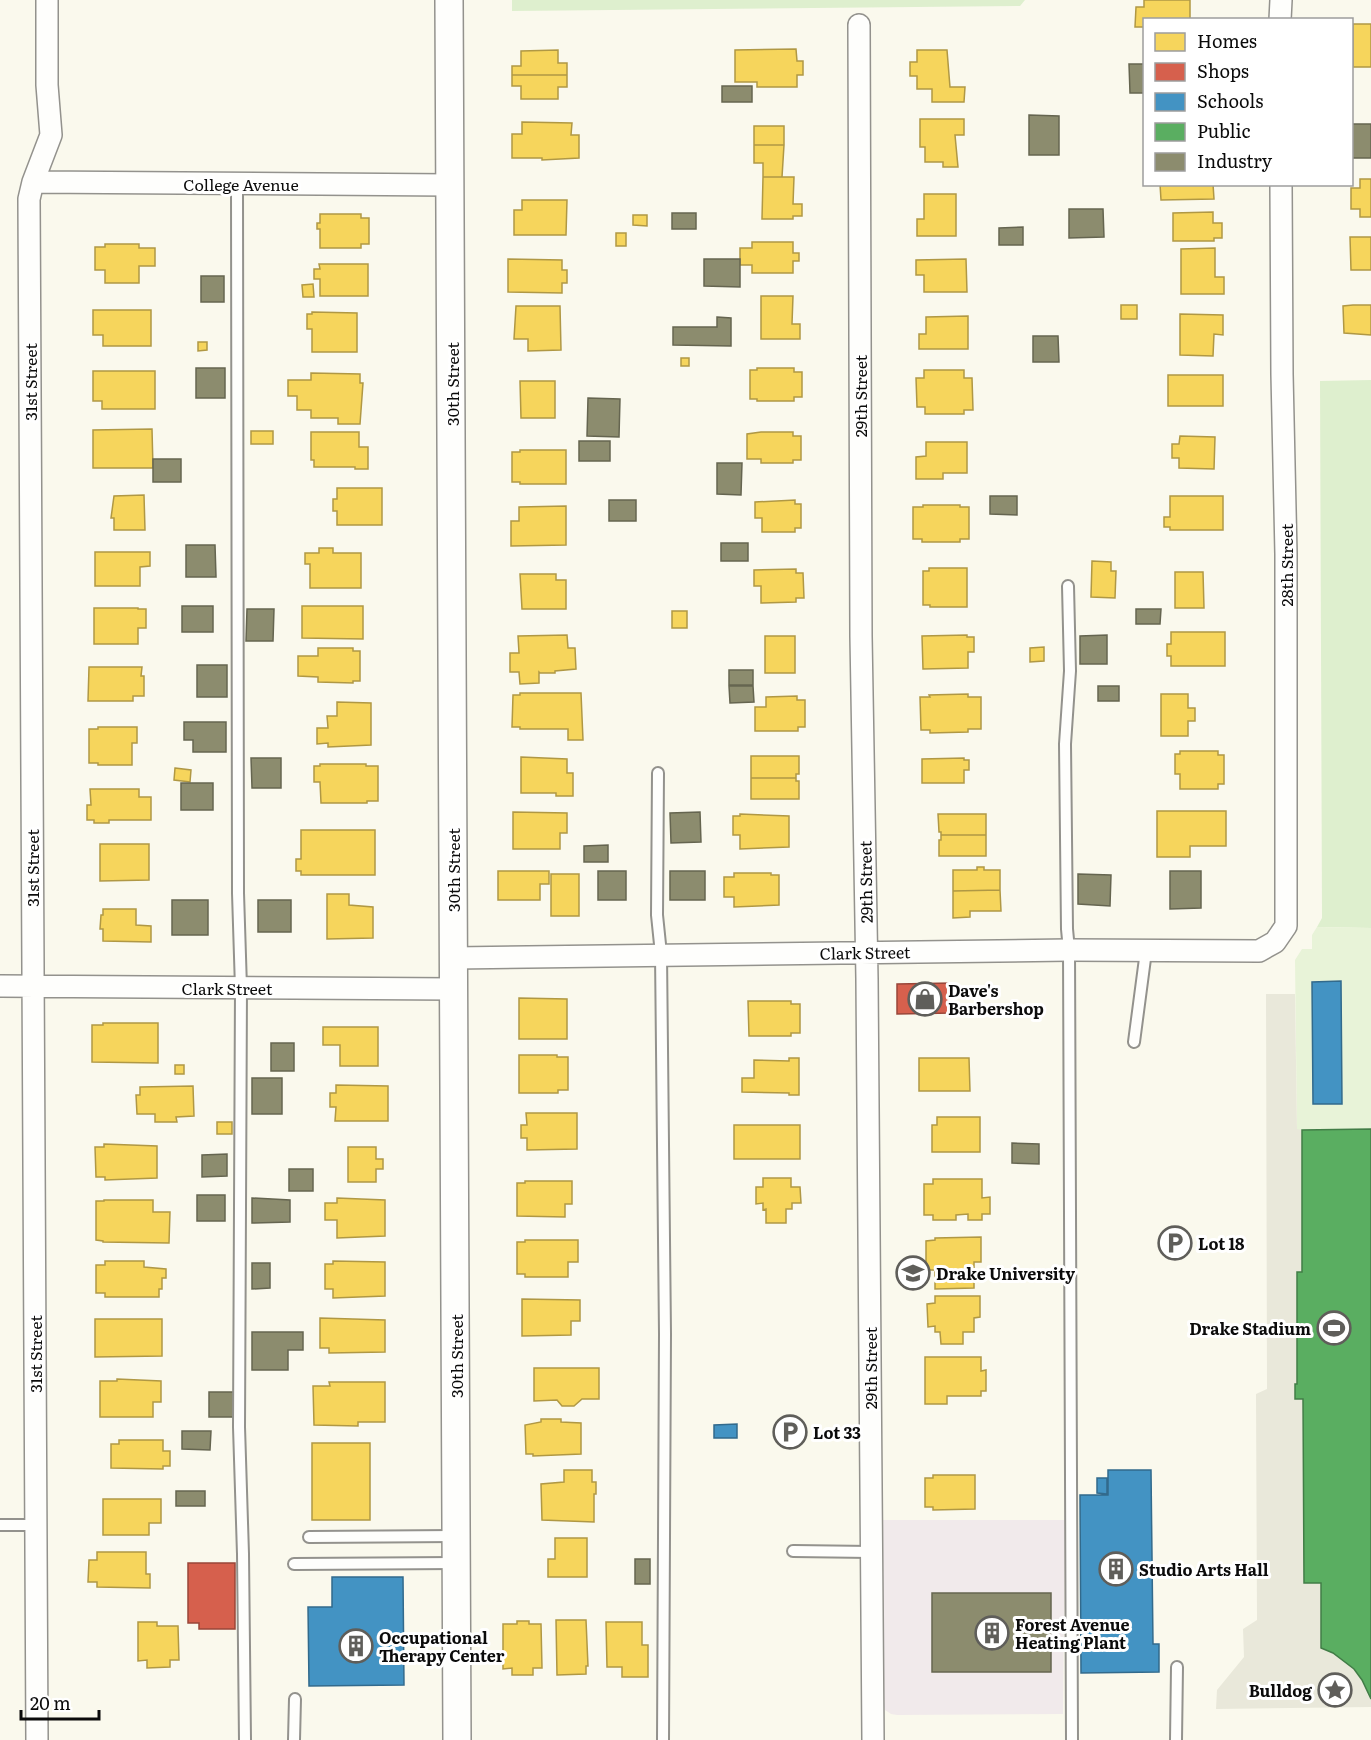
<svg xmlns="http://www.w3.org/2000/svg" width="1371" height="1740" font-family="Literata,serif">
<rect width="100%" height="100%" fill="#faf9ed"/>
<path fill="#f1eaeb" d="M881,1520H1065L1063,1714L897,1715L891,1714L885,1710L883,1704Z"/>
<path fill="#deefce" d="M512,0H1025L1020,6L512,11Z
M1371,380V928L1317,927L1322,918L1320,381Z"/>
<path fill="#e8f3d8" d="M1317,927L1371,928V1699C1365,1682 1338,1656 1321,1648V1583H1304L1297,1384V1272L1302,1271V1130H1297L1295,960L1302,949H1312V935Z"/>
<path fill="#e9e8da" d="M1266,994H1295L1297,1129L1302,1130V1272H1297V1384L1303,1399L1304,1583H1321V1648L1333,1653L1354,1669L1368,1691L1371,1699V1707L1216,1709L1217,1690L1244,1657L1243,1629L1257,1620L1256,1394L1267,1389Z"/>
<path fill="#f6d55c" stroke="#b09844" stroke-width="1.5" d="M1144,0H1190V20H1144V27H1135L1136,7H1144Z
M1353,24H1371V67H1353Z
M796,49L797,61H803V75H797V87H757V82H735V50Z
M558,50V63H567V75H512V66H521V51Z
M917,50H947L950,87H965L964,102H932V89H917V76H910V62H917Z
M512,75H567V87H558V99H521V86H512Z
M920,119H964V135H955L958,167H943V162H925V147H920Z
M522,122L572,123L571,135H579V158L542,160V158H512V134H522Z
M754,126H784V145H754Z
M754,145H784L782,177H763V163H754Z
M763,177H794L793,204H802V216H793V219H762Z
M1360,179H1371V217H1360V209H1351V188H1360Z
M1160,184H1213L1214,199L1161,200Z
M924,194H956V236H917V219H924Z
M522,200H567L566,235H514V210H522Z
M1213,212V223H1222V238H1214V241H1173V213Z
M320,214H361V218H369V244H361V248H320V229H317V223H320Z
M633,215H647V226L633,225Z
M616,233H626V246H616Z
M1350,237H1371V270H1351Z
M752,242H793V253H799V261H793V273H752V265H740V248H752Z
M105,244H139V248H155V266H139V283H105V270H95V247H105Z
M1215,248V277H1224V294H1181V249Z
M508,259L562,260V270H567V283H562V293L508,292Z
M966,259L967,292H924V275H916V260Z
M319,264H368V296H320V279H314V269H320Z
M313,284L314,297H303L302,285Z
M761,296H793L792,324H800V339H761Z
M1121,305H1137V319H1121Z
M1353,305H1371V335L1344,333L1343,306Z
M516,306H560L561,350L528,351V339H514Z
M93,310H151V346H103V335H93Z
M312,312L357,313V352H312V329H307V314H312Z
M1180,314L1223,315V335L1214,334L1213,356L1180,355Z
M968,316V349H919V334H926V317Z
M198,342H207V350L198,351Z
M681,358H689V366H681Z
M757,368H794V372H802V397H794V401H757V399H750V370H757Z
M924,370H964V378H972L973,410H964V414H925V407H917L916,378H924Z
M93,371H155V409H102V401H93Z
M311,373L360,374V383H363L360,424H338V418H311V410H297V396H288V380H311Z
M1168,375H1223V406H1168Z
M520,381H555V418H521Z
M152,429L153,468H93V430Z
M251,431H273V444H251Z
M311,432H359V447H368V469H355V467H314V460H311Z
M761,432H793V436H801V460H793V463H761V459H747V434Z
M1180,436L1215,437L1214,469L1179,468V458H1172V444H1179Z
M926,442H967V473H943V479H916V457L926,456Z
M520,450H566V484H520V482H512V452H520Z
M337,488H382V525H337V511H333V499H337Z
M144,495L145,530H114V518H111L114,496Z
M1170,496H1223V530H1170V527H1164V517H1170Z
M795,500V504H801V528H795V532H762V518H755V502Z
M923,505H960V507H969V539H960V542H922V539H913V507H923Z
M566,506V545L511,546V521H519V507Z
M319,548H333V553H361V588H310V564H305V553H319Z
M95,552H150V566L140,567V586H95Z
M1092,561L1111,562V571H1116L1115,598L1091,597Z
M929,568H967V607H930V605H923V571H929Z
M796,569V573H803L804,598H796V602L761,603V586H754V570Z
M1175,572H1203L1204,608H1175Z
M520,574H556V580H566V609H522Z
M302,606H363V639L302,638Z
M94,608H138V609H146V628H138V644H94Z
M672,611H687V628H672Z
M1171,632H1225V666H1171V656H1167V644H1171Z
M567,635L568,648H575L576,669L555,671V673H540L539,672V683L520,684L519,672H510V653H519L518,636Z
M967,635V637H974V652H968V668L923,669L922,636Z
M765,636H795V673H765Z
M1044,647V661L1030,662V648Z
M318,648H353V651H360V681H353V683L318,682V677L298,676V656H318Z
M89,667H142L141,676H144V696H133V701H88Z
M520,693H581L583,740H568V729H520V727H512L513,695H520Z
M968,694V697H981V729H968V732L930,733V730H921L920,697H930L929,695Z
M1161,694H1188V708H1195V721H1188V736H1161Z
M797,696V700H805V727H798V731H755V707H766V697Z
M337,702L371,703V745L328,747V743L317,744V728H328L327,716H337Z
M98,727H137V743H132V765H98V763H89V729H98Z
M1180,751H1218V755H1224V784H1218V789H1180V774H1175V754H1180Z
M751,756H799V774H796V778H751Z
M521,757L567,759V773H573V796H556V793H521Z
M964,758V760H969V770H964V783H922V759Z
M320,764H366V766H378V801H367V803H321L320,782H314V766H320Z
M175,768L191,770L190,782L174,780Z
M751,778H796V781H799V799H751Z
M90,789H139V797H151V820H109V823H94V820H87V805H91Z
M1157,811H1226V846H1190V857H1157Z
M513,812L567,813V833H560V849H513Z
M740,814L789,816V847L740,849V835H733V816H740Z
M938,814H986V835H941V832H939Z
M301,830H375V875H301V871H296V859H301Z
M941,835H986V856H939V840H941Z
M100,844H149V880L100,881Z
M977,867H984V870H1000V890L953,891V870H977Z
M498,871H549V884H540V900H498Z
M734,873H771V875H779V905L734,907V897H724V877H734Z
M551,874H579V916H551Z
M1000,890L1001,911H970V917L953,918V891Z
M327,894H349V905L373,907V938L327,939Z
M103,909H136V925L151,926V942L103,941V929H100L101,915H103Z
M519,998L567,999V1039H519Z
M748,1001H791V1004H800V1033H791V1036H749Z
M103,1023H158V1063L92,1062V1025H103Z
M323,1027H378V1066H340V1045H323Z
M519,1055H557V1057H568V1090H558V1093H519Z
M789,1058H799V1095H789V1093L742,1092V1078H754V1060L789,1061Z
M919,1058H969L970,1091H919Z
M175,1065H184V1074H175Z
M336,1085L388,1086V1121H335L336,1107H330V1093H336Z
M193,1086L194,1116L176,1117L177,1122H155V1114H137L136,1095H140V1087Z
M526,1113H577V1149L527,1150V1138H521V1125H527Z
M937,1117H980V1152H932V1125H937Z
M217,1122H232V1134H217Z
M734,1125H800V1159H734Z
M104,1144L157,1146V1178L105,1180V1177H96L95,1147H104Z
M348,1147H376V1159H383V1169H376V1182H348Z
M763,1178H791V1187H800L801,1203H792V1209H786V1223H766V1209L763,1210V1203L756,1204V1187H763Z
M933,1179H982V1198L990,1197V1214H982V1220H968V1214L956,1215V1220H933V1215H924V1184H933Z
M525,1181H572V1204H565V1217L517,1216V1183H525Z
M337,1198L385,1200V1236L337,1238V1220H325V1203H337Z
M104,1200H153V1212H170L169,1243L103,1242V1241L96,1240V1201H104Z
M981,1237V1262H974V1288L935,1289V1270H926V1241L935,1240V1238Z
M525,1240H578V1262H568V1277H525V1274H517V1242H525Z
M105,1261H144V1267L166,1269V1278H162V1289H159V1297H105V1293H96V1265H105Z
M333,1261L385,1262V1296L333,1298V1289H325V1264H333Z
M935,1296H980V1317L974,1318V1332H963V1344H941L940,1332H935V1326L928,1327L927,1304L935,1303Z
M522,1299L580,1300V1321H571V1335L522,1336Z
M320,1318L385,1320V1352L329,1353V1348H320Z
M95,1319H162V1356L95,1357Z
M925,1357H981V1371L986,1370V1391H981V1396H947V1404H925Z
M534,1368H599V1399H582L574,1406H562L557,1400L534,1401Z
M117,1379L161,1381V1402H153V1417H100V1381H117Z
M329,1382H385V1422H358V1426L314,1425L313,1386H330Z
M541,1419H561V1422L581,1423V1454L533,1456V1454H526L525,1425L541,1422Z
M119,1440H163V1451H170V1466H163V1469L111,1468V1444H119Z
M312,1443H370V1520H312Z
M564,1470H592V1482H596V1494H594V1522L542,1520L541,1484L564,1482Z
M933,1475H975V1509L933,1510V1507H925V1478H933Z
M103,1499H161V1523H149V1535H103Z
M555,1538H587V1577H548V1559H555Z
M97,1552H146V1574H150V1588L97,1587V1582H88L89,1560H97Z
M556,1620H586L588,1666H586V1674L557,1675Z
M517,1621H529V1624H541L542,1668H533V1675H512V1668L503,1669V1624H517Z
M138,1622H157V1626H178L179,1660H170V1667L147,1668V1660L138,1661Z
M606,1622H642V1645H648V1677H622V1667H607Z"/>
<path fill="#d6604d" stroke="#994639" stroke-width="1.5" d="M952,983V1013L897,1014V984Z
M188,1563H235V1629H199V1623H188Z"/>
<path fill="#4393c3" stroke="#326a8c" stroke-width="1.5" d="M1341,981L1342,1104H1313L1312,982Z
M737,1424V1438H714V1425Z
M1108,1470H1151L1153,1644H1159V1672L1081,1673L1080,1495H1108Z
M1097,1478H1107V1494L1097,1493Z
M332,1577H403L404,1685L309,1686L308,1607H332Z"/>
<path fill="#5aae61" stroke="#427d47" stroke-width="1.5" d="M1371,1129V1699L1362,1680L1354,1669L1333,1653L1321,1648V1583H1304L1303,1399H1295V1384H1297V1272H1302V1130Z"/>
<path fill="#8c8c6e" stroke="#656550" stroke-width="1.5" d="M1129,64H1144V93H1130Z
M722,86H752V102H722Z
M1029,115L1059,116V155H1029Z
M1352,124H1371V158H1352Z
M1069,209H1103L1104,237L1069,238Z
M672,213H696V229H672Z
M1023,227V245H999V228Z
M704,259H740V287L704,286Z
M201,276H224V302H201Z
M717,317L731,318V346L673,345V327H717Z
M1033,336H1058L1059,362H1033Z
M196,368H225V398H196Z
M588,398L620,399L619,437L587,436Z
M579,441H610V461H579Z
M153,459H181V482H153Z
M717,463H742L741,495L717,494Z
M990,496H1017V515L990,514Z
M609,500H636V521H609Z
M721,543H748V561H721Z
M186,545H215L216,577H186Z
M182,606H213V632H182Z
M247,609H274L273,641H246Z
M1136,609H1161L1160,624H1136Z
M1107,635V664H1080V636Z
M197,665H227V697H197Z
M729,670H753V685H729Z
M729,686H753L754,702L730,703Z
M1098,686H1119V701H1098Z
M184,722H226V752H193V740H184Z
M251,758H281V788H252Z
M181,783H213V810H181Z
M700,812L701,842L671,843L670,813Z
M608,845V862H584V846Z
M598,871H626V900H598Z
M670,871H705V900H670Z
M1170,871H1201V908L1170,909Z
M1078,874L1111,875L1110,906L1078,904Z
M172,900H208V935H172Z
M258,900H291V932H258Z
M271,1043H294V1071H271Z
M252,1078H282V1114H252Z
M1012,1143L1039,1144V1164L1012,1163Z
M227,1154V1176L202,1177V1155Z
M289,1169H313V1191H289Z
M197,1195H225V1221H197Z
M252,1198L290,1200V1222L252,1223Z
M252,1263H270V1288L252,1289Z
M252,1332H303V1350H288V1370H252Z
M209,1392H234V1417H209Z
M182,1431H211L210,1450L182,1449Z
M176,1491H205V1506H176Z
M635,1559H650V1584H635Z
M932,1593H1051V1672H932Z"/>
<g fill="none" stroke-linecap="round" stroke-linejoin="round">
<g stroke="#93928d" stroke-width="14">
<path id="service" d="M237,184L238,893L241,988L239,1427L243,1554L245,1740
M1068,586L1070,671L1065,744L1067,929L1069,950L1072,1740
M658,773L657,915L661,954L665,1334L663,1740
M1134,1042L1146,951
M0,1525H36
M309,1537L456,1536
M793,1551L871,1552
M294,1564L456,1563
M294,1740L295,1699
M1176,1740L1177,1667"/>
</g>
<g stroke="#93928d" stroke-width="24">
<path id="minor" d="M1280,20L1281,0
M859,25L861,636L867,979L873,1740
M33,182L450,185
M454,958L1069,950L1259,951L1275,942L1286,926V554L1282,374L1281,184
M0,986L454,989
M37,1740L29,199L33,182L51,135L47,85V0"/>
</g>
<g stroke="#93928d" stroke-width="30">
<path id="tertiary" d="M449,0L457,1740"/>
</g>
<use href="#service" stroke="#fefefc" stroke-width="10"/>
<use href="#minor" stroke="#fefefc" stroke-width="21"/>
<use href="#tertiary" stroke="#fefefc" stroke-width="27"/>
</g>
<defs>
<g id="shop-ring" transform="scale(1.725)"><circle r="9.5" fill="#fff" stroke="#5f5e5a" stroke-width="1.5"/><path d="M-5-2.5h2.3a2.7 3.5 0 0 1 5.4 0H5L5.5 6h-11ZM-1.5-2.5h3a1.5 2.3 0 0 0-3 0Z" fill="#5f5e5a"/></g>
<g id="parking-ring" transform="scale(1.725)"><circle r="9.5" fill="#fff" stroke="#5f5e5a" stroke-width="1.5"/><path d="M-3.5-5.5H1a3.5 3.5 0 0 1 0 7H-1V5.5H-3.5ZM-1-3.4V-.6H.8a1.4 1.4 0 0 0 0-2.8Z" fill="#5f5e5a"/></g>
<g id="university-ring" transform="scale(1.725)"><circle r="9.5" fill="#fff" stroke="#5f5e5a" stroke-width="1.5"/><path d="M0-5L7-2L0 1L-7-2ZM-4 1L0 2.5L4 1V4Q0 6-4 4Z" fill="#5f5e5a"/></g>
<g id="stadium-ring" transform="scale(1.725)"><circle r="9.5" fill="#fff" stroke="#5f5e5a" stroke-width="1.5"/><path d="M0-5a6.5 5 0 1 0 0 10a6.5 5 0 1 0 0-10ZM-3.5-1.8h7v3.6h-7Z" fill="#5f5e5a"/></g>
<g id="building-ring" transform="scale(1.725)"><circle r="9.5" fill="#fff" stroke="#5f5e5a" stroke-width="1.5"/><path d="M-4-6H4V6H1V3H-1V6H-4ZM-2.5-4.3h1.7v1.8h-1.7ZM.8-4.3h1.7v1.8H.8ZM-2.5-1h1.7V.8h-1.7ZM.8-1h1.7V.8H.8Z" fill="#5f5e5a"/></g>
<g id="sight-ring" transform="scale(1.725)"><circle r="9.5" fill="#fff" stroke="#5f5e5a" stroke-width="1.5"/><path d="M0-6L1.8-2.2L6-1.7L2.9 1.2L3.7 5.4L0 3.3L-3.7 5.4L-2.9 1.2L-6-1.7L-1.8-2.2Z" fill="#5f5e5a"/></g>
</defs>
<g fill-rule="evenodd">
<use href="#shop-ring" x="925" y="999"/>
<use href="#parking-ring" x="1175" y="1243"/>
<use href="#university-ring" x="913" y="1273"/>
<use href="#stadium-ring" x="1334" y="1328"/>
<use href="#parking-ring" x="790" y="1432"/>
<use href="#building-ring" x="1116" y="1569"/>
<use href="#building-ring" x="992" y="1633"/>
<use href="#building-ring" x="356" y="1646"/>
<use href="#sight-ring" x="1335" y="1690"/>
</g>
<g text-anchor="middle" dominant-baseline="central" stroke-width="6" stroke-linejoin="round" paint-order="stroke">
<g font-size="16" fill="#0b0b0b" stroke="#fff">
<text x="241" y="184">College Avenue</text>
<text transform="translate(30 382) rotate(-90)">31st Street</text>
<text transform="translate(452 384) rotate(-90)">30th Street</text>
<text transform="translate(860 396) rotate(-90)">29th Street</text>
<text transform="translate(1286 565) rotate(-90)">28th Street</text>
<text transform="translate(32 868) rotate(-90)">31st Street</text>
<text transform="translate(453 870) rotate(-90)">30th Street</text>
<text transform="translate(865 882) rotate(-91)">29th Street</text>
<text transform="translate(865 952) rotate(-1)">Clark Street</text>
<text x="227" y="988">Clark Street</text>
<text transform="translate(35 1354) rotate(-90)">31st Street</text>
<text transform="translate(456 1356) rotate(-90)">30th Street</text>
<text transform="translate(870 1368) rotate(-90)">29th Street</text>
</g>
<g font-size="16" font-weight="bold" fill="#0b0b0b" stroke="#fff" text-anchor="start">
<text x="948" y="990">Dave's<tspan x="948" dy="18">Barbershop</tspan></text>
<text x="1198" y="1243">Lot 18</text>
<text x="936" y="1273">Drake University</text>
<text x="1311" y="1328" text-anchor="end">Drake Stadium</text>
<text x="813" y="1432">Lot 33</text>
<text x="1139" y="1569">Studio Arts Hall</text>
<text x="1015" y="1624">Forest Avenue<tspan x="1015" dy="18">Heating Plant</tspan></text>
<text x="379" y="1637">Occupational<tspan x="379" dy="18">Therapy Center</tspan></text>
<text x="1312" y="1690" text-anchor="end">Bulldog</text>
</g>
</g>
<rect x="1143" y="18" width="210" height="168" fill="#ffffff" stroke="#9d9d9d" stroke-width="1.5"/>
<rect x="1155" y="33" width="30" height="18" fill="#f6d55c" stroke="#9d9d9d" stroke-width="1.5"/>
<text x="1197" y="48" font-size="18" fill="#0b0b0b">Homes</text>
<rect x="1155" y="63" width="30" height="18" fill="#d6604d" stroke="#9d9d9d" stroke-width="1.5"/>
<text x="1197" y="78" font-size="18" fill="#0b0b0b">Shops</text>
<rect x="1155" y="93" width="30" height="18" fill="#4393c3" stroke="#9d9d9d" stroke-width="1.5"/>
<text x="1197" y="108" font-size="18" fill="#0b0b0b">Schools</text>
<rect x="1155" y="123" width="30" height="18" fill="#5aae61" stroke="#9d9d9d" stroke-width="1.5"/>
<text x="1197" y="138" font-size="18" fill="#0b0b0b">Public</text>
<rect x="1155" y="153" width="30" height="18" fill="#8c8c6e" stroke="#9d9d9d" stroke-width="1.5"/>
<text x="1197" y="168" font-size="18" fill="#0b0b0b">Industry</text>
<path d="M21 1710v9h78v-9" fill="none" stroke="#0b0b0b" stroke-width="3"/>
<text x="30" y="1710" font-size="18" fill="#0b0b0b" stroke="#ffffff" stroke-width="4.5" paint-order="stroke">20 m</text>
</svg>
